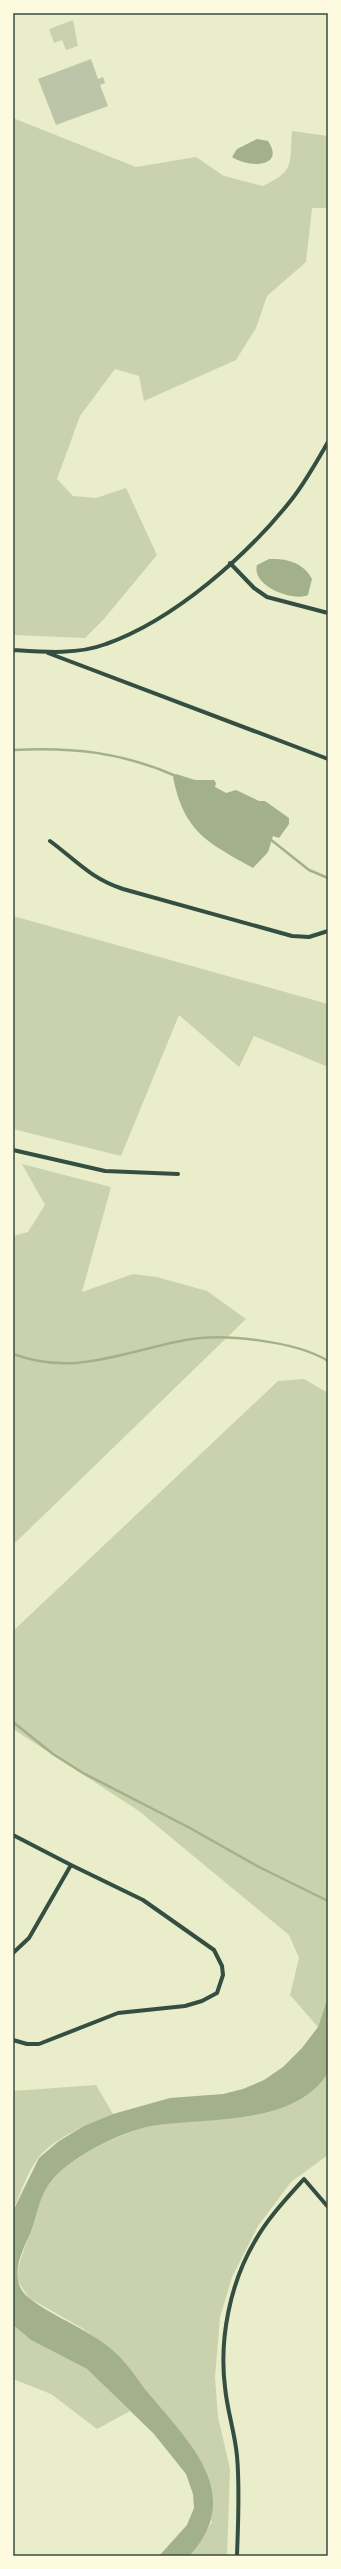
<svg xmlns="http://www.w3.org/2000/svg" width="341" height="2569" font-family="Jost,sans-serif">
<rect width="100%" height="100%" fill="#e9edc9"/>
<path fill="#cad2ad" d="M73,20L78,46L66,50L62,40L54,43L49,29Z
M13,118L136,167L196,157L224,176L263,186C296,170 289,165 292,131L328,136V208H312L306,262L267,296L256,328L236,360L144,401L139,376L115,369L80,416L57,479L73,496L96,498L126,488L157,555L104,619L85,638L13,635Z
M13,916L328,1004V1067L254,1036L239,1067L179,1015L121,1156L13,1129Z
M22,1164L111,1187L82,1292L133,1274L157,1277L207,1291L246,1319L16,1542L13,1541V1236L28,1232L45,1205Z
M304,1379L328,1393V1997L318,2027L290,1995L299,1958L289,1935L139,1811L13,1729V1631L278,1381Z
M328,2073V2155L291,2182L258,2226L232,2277L220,2317L215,2377L218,2417L230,2469L227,2556H189L212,2522L146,2391L118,2355L82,2328L29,2298L17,2280C18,2261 26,2246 32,2228C37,2212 40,2194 51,2181C71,2156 126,2130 157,2125C209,2117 257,2126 303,2094C312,2088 322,2083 328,2073Z
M96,2085L113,2114C88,2125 56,2136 38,2158C27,2173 20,2194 13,2211V2091Z
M13,2325L31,2340L87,2369L130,2411L97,2429L51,2394L13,2379Z"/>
<path fill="#a3b18a" d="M257,139L268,141C286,168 248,168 232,157L237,149Z
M269,559C287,558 304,563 312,579L308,595C293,602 251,586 257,565Z
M176,774L195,780H214L216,783L215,787L226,793L236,790L259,801H265L289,818V824L279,838L273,836L268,852L253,868C207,842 184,832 173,777Z
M328,1997V2073C295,2125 211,2118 158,2125C126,2129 73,2155 52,2180C39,2195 37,2216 30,2234C25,2245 20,2255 18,2267C16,2280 19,2290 29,2298C56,2319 92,2330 118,2355C132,2369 142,2387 155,2401C195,2448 243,2498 189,2556H159L187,2525L194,2508L193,2494L186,2474L154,2434L87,2369L31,2340L13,2325V2211L39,2158L59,2141L84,2126L113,2114L170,2098L223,2094L243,2089L264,2080L283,2067L302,2048L318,2027Z"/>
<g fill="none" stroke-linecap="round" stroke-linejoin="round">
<path stroke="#a3b18a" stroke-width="2.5" d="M13,750C73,747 121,752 176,776
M270,839L309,870L328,878
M13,1354C76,1377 124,1351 186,1340C223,1333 296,1341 328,1361
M13,1722L53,1754L83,1773L190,1828L257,1866L328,1901"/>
</g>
<path fill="#bcc5a7" d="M91,59L98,79L103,77L105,83L100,85L108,106L56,125L38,79Z"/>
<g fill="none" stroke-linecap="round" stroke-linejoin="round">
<path stroke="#344e41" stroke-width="4" d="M230,563L254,588L267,597L328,613
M13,650C43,652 77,655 106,644C174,620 248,555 292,499C306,481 317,461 328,442
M48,653L328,759
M50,841C77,861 90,878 123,889L292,936L309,937L328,931
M13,1150L105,1171L178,1174
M13,1835L71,1865
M13,1953L29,1938L71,1865L143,1900L214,1950L222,1966L223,1975L217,1993L202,2001L185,2006L118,2013L39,2044H27L13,2040
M237,2556C238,2523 240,2489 237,2456C235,2433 227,2410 225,2387C219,2339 230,2283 255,2241C268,2218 286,2199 304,2179L328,2207"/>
</g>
<rect width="341" height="2569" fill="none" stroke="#fefae0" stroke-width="28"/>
<rect x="14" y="14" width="313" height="2541" fill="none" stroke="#344e41" stroke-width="1.5"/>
</svg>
